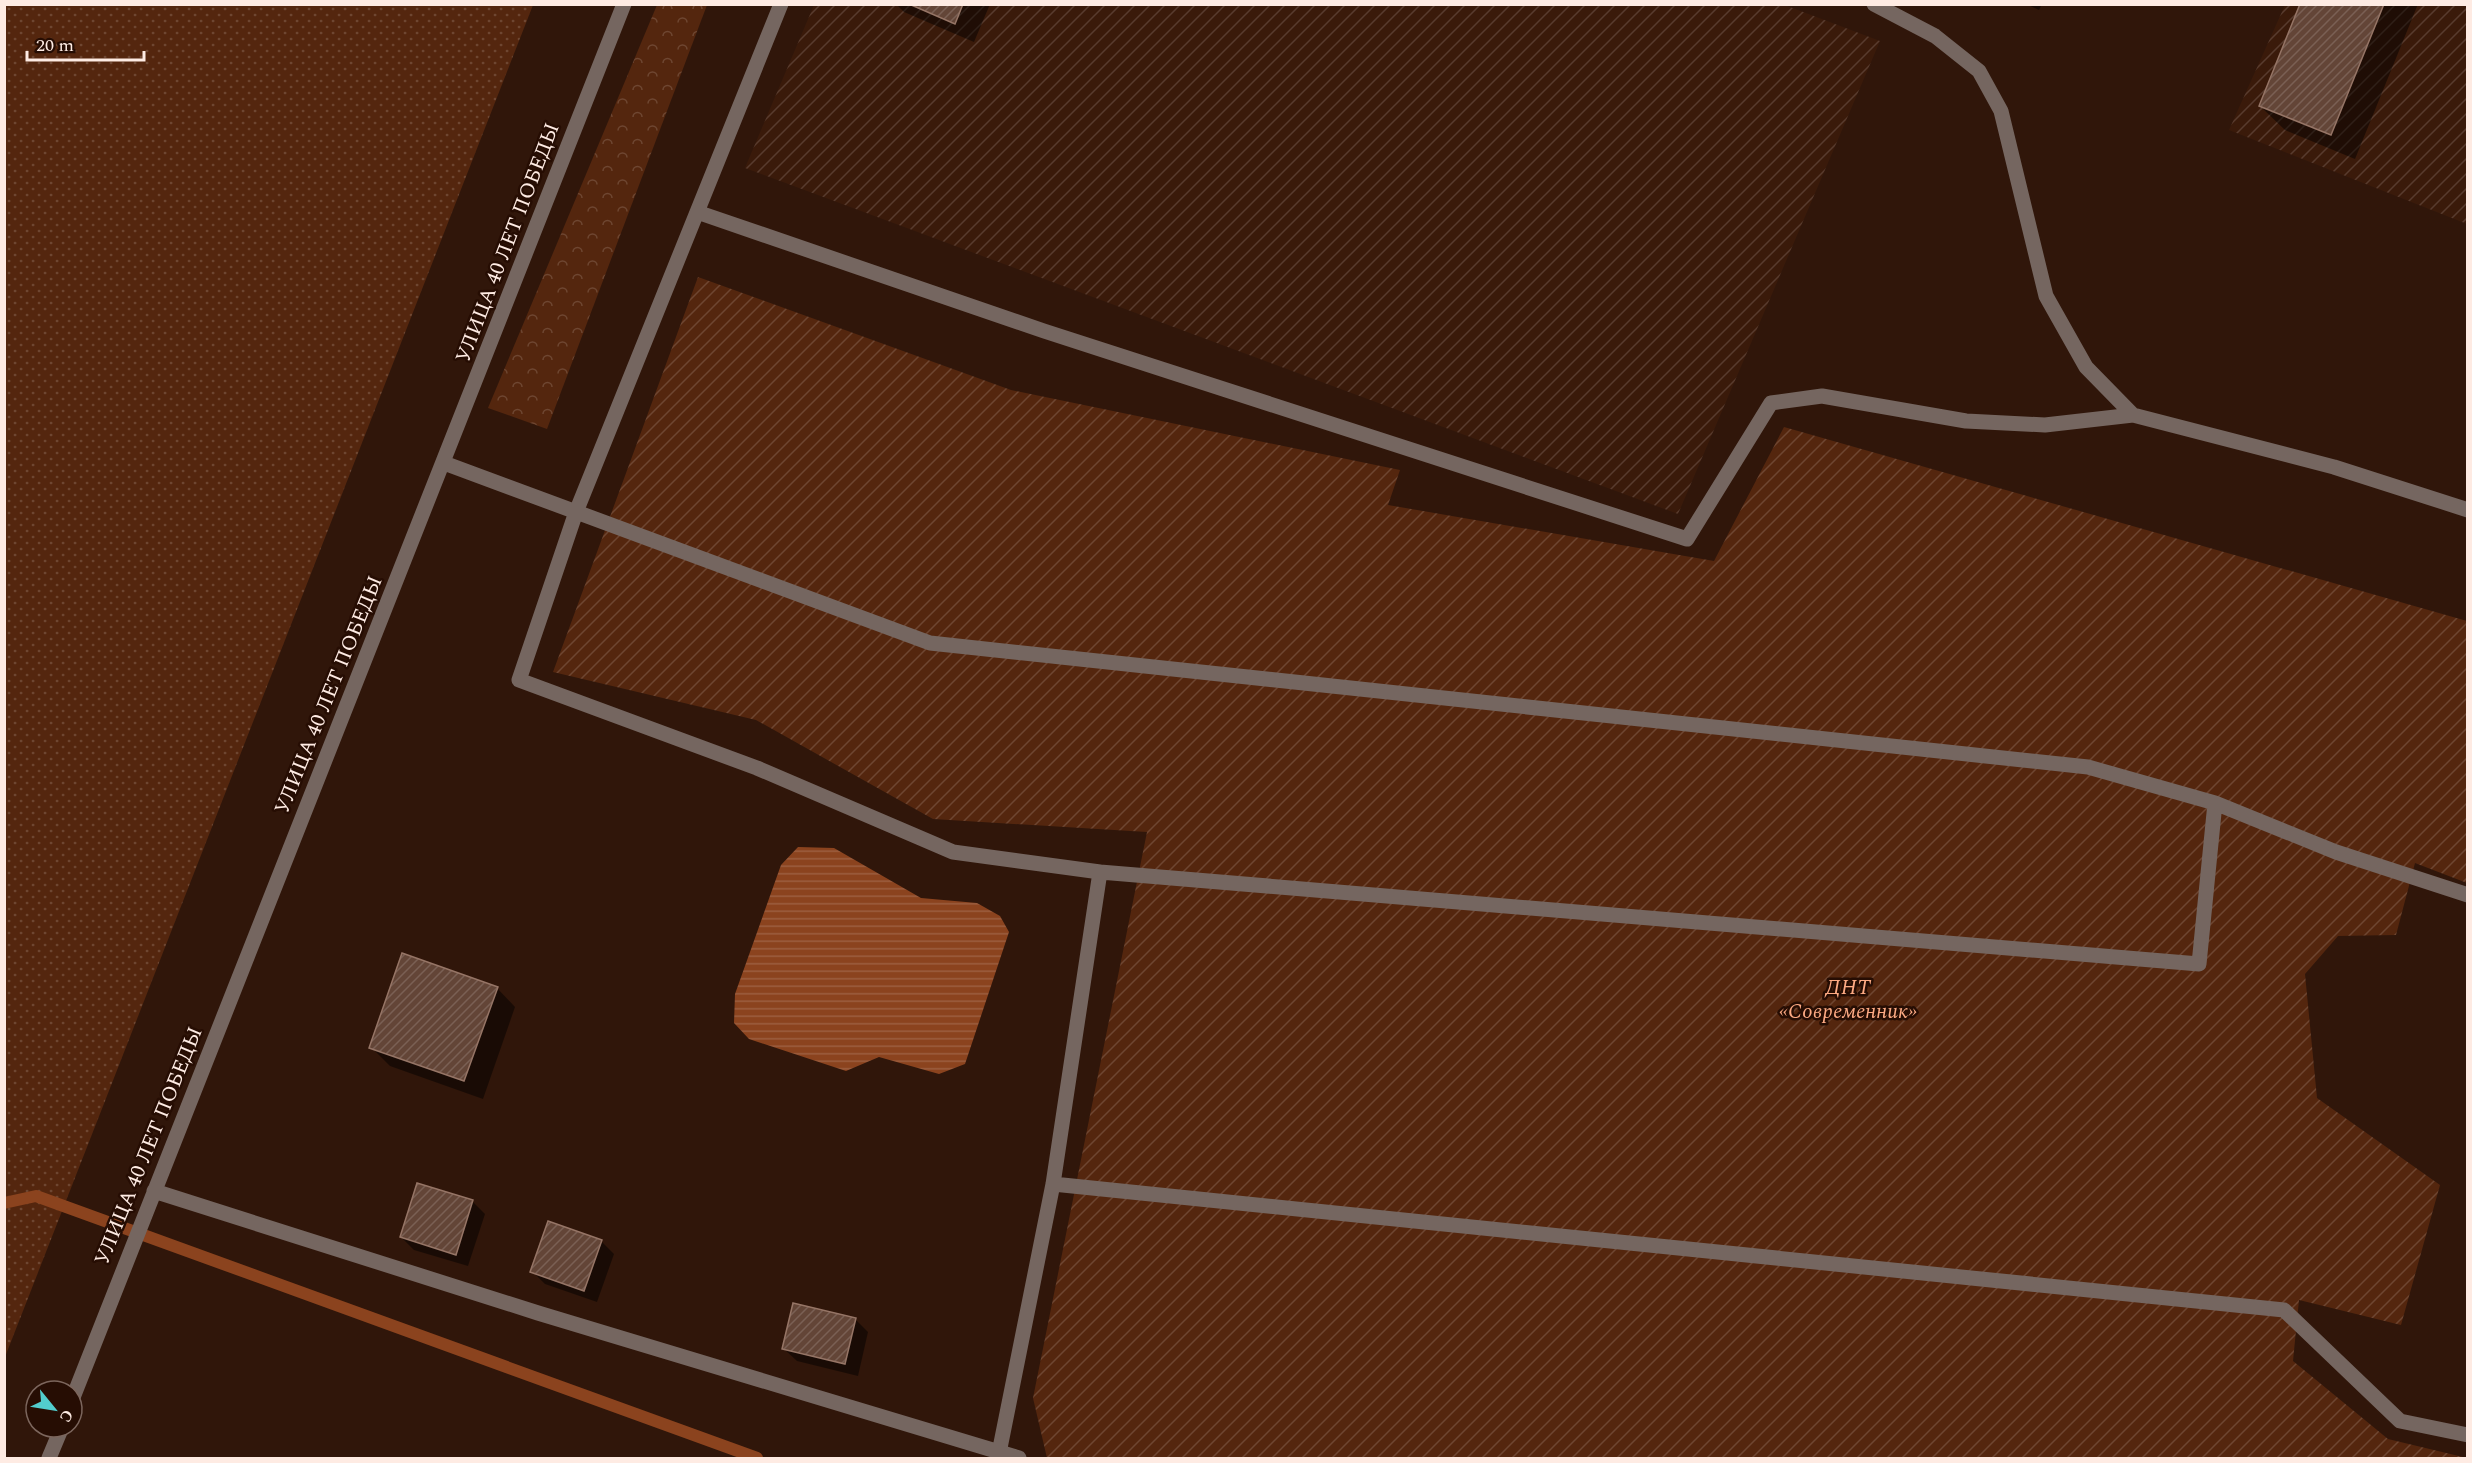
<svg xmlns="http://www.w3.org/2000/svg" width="2472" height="1463" font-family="Spectral,serif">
<defs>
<pattern id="industrial-furrows" width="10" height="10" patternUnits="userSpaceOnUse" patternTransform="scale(1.5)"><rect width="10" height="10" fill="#3a1a0a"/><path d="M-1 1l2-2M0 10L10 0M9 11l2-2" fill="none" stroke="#583b2e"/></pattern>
<pattern id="grass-dots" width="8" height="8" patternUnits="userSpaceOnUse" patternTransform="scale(1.5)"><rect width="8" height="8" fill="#54260e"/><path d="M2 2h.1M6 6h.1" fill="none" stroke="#6e4631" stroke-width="1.8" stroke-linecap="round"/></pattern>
<pattern id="forest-crowns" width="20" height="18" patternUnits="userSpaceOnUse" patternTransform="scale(1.5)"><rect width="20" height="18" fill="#54260e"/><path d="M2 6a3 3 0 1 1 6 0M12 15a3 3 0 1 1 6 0" fill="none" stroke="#6e4631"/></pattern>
<pattern id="garden-furrows" width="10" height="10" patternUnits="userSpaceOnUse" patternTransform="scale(1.5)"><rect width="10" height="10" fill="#54260e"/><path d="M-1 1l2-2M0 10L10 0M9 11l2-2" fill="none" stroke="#6e4631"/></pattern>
<pattern id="water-rules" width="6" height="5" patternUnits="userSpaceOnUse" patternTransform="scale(1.5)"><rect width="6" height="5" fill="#8b431e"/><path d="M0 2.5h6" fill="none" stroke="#9c5e3f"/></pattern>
<pattern id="building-hatch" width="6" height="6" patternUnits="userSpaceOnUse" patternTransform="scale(1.5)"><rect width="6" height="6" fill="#634537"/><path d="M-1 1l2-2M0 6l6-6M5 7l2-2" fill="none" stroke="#7a6054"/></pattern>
</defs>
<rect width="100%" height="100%" fill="#30160a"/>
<path fill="url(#industrial-furrows)" d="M1782,4L1880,41L1678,514L745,168L814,5Z
M2285,5H2467V224L2229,130Z"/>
<path fill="url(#grass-dots)" d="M5,4L533,5L5,1357L4,5Z"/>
<path fill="url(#forest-crowns)" d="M657,5H707L547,429L488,408Z"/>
<path fill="url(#garden-furrows)" d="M698,277L1011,390L1400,470L1388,505L1714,561L1784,427L2467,621V883L2415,863L2396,935L2338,936L2305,974L2317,1098L2440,1185L2401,1325L2299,1300L2293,1361L2388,1439L2467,1458H1047L1033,1398L1147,832L933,819L756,720L553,672Z"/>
<path fill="url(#water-rules)" d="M798,847L834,848L921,898L977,903L1000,916L1009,932L965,1064L939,1074L879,1057L846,1071L749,1039L734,1023L735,994L781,865Z"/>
<path fill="#0007" d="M896,4H990L974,42L904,12Z
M2026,4H2042L2039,10Z
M2302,4H2418L2355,159L2285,130L2260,106Z
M497,988L515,1007L483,1099L390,1066L371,1047Z
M472,1201L485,1214L468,1266L414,1250L401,1237Z
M601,1241L614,1254L597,1302L545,1284L532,1271Z
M855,1319L868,1332L858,1376L797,1361L784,1349Z"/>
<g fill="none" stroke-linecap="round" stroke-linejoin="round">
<path stroke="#8b431e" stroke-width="12" d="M4,1203L36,1196L757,1458"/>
</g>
<path fill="url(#building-hatch)" stroke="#967566" stroke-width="1.5" d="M909,4H963L955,24Z
M2300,4H2384L2331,135L2259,106Z
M402,953L498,987L464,1081L369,1048Z
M417,1183L473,1200L456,1255L400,1237Z
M548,1221L602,1240L584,1291L530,1272Z
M793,1303L856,1318L845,1364L782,1349Z"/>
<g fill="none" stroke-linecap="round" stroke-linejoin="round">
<path stroke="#756660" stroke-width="15" d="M781,4L576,512L519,680L757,768L953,852L1100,872L2199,964L2215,803
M1874,4L1935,36L1979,71L2001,111L2046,296L2086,367L2133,415
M697,212L1044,331L1687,539L1771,403L1822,396L1966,421L2045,425L2133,415L2334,467L2468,510
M444,463L930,643L2088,767L2215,803L2336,852L2468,895
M1053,1184L2284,1310L2400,1421L2468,1435
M154,1191L538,1313L1019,1458
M72,1400L624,4
M49,1458L62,1427
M999,1458V1453L1053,1184L1100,872"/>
</g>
<g text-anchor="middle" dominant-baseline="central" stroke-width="5" stroke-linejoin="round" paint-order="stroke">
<g font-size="21" fill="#feebe3" stroke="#260d03">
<text transform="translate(508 243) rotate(-69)">УЛИЦА 40 ЛЕТ ПОБЕДЫ</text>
<text transform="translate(329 695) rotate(-68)">УЛИЦА 40 ЛЕТ ПОБЕДЫ</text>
<text transform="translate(149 1146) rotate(-68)">УЛИЦА 40 ЛЕТ ПОБЕДЫ</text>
</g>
<g font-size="21" font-style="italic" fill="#fdaa83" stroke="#260d03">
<text x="1848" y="988">ДНТ<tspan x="1848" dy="24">«Современник»</tspan></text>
</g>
</g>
<rect width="2472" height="1463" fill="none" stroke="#feebe3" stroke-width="12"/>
<g transform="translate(54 1409) rotate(120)"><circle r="28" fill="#260d03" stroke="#7c665d" stroke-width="1.5"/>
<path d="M0-4.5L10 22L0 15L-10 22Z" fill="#52cdcd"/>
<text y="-9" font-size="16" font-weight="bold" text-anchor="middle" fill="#feebe3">С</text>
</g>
<path d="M27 51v9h117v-9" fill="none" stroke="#feebe3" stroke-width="3"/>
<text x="36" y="51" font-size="18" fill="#feebe3" stroke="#260d03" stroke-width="4.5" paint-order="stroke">20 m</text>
</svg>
